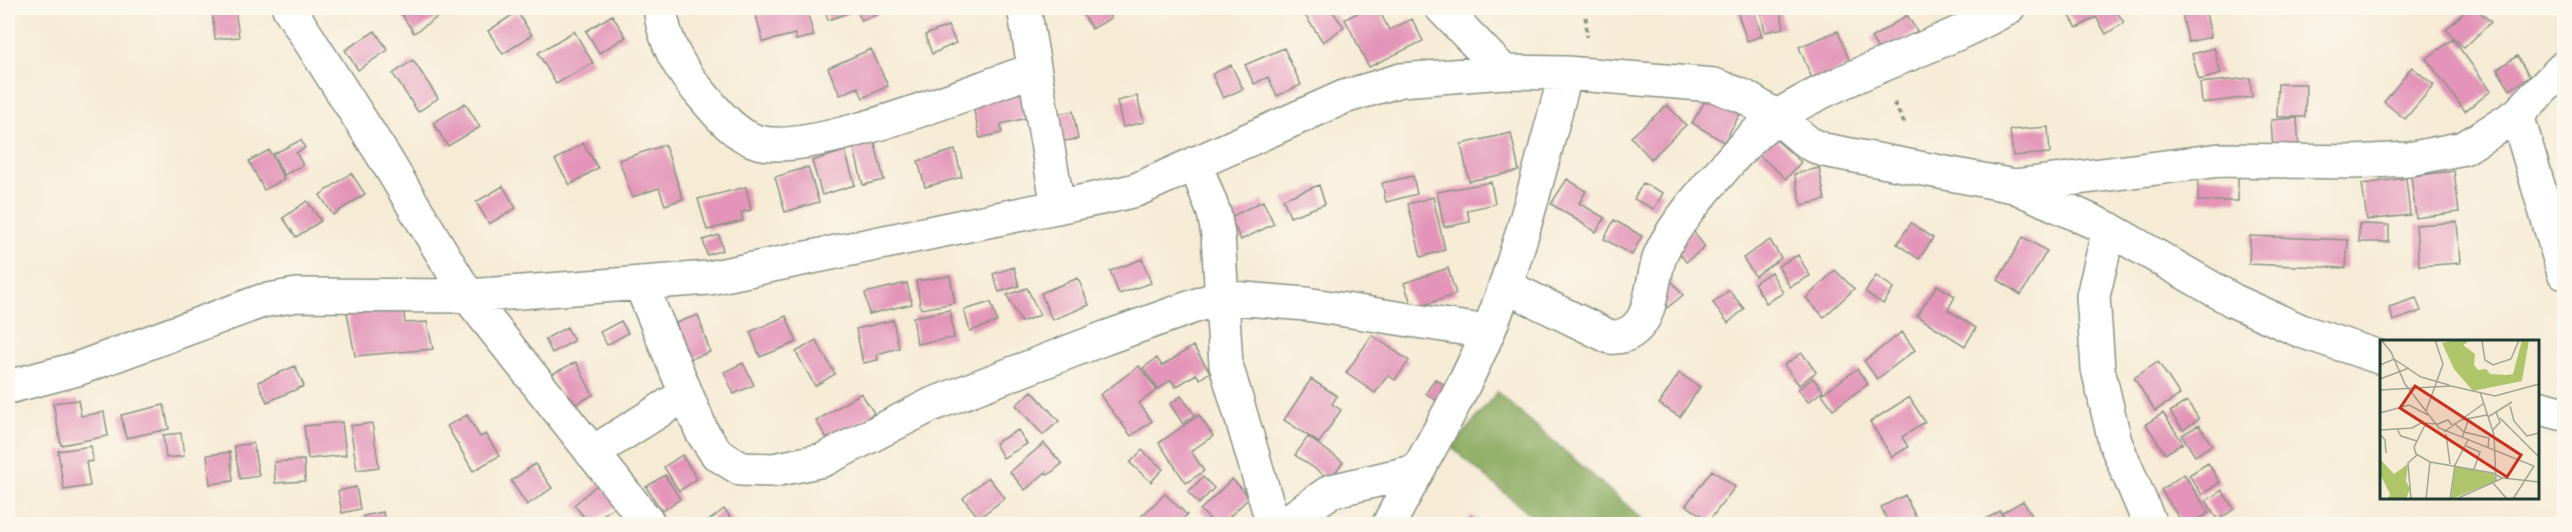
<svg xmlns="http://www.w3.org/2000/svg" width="2572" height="532" font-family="Alegreya,serif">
<rect width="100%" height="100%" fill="#fbf7ec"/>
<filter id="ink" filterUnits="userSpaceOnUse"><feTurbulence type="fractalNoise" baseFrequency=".0167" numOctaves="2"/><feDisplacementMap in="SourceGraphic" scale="12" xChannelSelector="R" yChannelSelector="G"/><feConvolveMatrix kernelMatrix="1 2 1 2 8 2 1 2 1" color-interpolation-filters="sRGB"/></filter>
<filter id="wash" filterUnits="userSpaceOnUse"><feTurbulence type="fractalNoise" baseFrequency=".008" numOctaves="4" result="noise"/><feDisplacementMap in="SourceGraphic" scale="24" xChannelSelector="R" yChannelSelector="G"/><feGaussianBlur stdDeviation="1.35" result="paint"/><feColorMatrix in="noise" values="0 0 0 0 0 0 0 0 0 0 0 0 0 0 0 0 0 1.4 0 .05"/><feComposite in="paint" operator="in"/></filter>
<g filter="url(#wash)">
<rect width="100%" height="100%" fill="#f6ebd5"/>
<path fill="#8aaa5e" stroke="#547449" stroke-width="1.5" d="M1497,392L1648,524H1541L1452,448Z"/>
<g id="blocks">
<path fill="#e394b8" d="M411,8H451L414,33L401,14Z
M785,8H806L814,36L796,40L795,34L763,42L756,15Z
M824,8H877L879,14L861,20L857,10L828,20Z
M1079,8H1105L1111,18L1092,29Z
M1300,8H1330L1344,27L1323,42Z
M1368,8H1378L1389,30L1412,19L1423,41L1369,67L1345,19Z
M1736,8H1753L1762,36L1747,41Z
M2065,8H2115L2124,23L2106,34L2096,17L2077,28Z
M2189,8H2205L2211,37L2188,42L2181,9Z
M2469,8H2475L2491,22L2464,48L2446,29Z
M235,9L239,37L215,39L212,11Z
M1780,10L1784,28L1765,32L1761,14Z
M517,12L532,35L503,54L488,31Z
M612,15L626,37L599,53L586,31Z
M1907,15L1917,31L1882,55L1871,38Z
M948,26L956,43L932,54L925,35Z
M375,31L388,50L358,70L345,50Z
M574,31L593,63L556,84L538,53Z
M1838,31L1851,65L1813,81L1799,47Z
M2453,39L2491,91L2465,111L2426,59Z
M1284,48L1301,85L1277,96L1268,77L1254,84L1245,65Z
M2214,48L2221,74L2199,80L2192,54Z
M871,49L888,86L863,98L858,87L840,95L828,68Z
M2517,56L2530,77L2510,90L2497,69Z
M413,60L438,98L418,112L393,74Z
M1231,65L1243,89L1223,98L1212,74Z
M2412,67L2434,85L2405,119L2384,102Z
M2250,78L2252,97L2202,103L2200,83Z
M2278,84H2306L2305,117H2277Z
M1025,85L1031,117L1001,124L1002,133L980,138L971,97Z
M1137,96L1144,122L1123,127L1117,101Z
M1708,96L1740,114L1724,142L1692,123Z
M465,103L480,127L448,146L433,123Z
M1667,105L1686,125L1651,159L1631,137Z
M1073,111L1078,139L1057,142L1052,115Z
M2297,118L2299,150L2273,151L2271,120Z
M2048,127L2050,153L2013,156L2010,130Z
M1511,133L1519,171L1469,181L1461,144Z
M1773,137L1801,162L1786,179L1758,154Z
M301,140L305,148L296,153L303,165L284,175L273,154Z
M874,140L884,180L863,185L853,145Z
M583,143L598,168L570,185L555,160Z
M665,145L683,199L665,205L659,188L632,197L619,160Z
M269,150L284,179L264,190L249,161Z
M955,150L962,177L925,187L918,161Z
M845,151L855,185L822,195L812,161Z
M808,167L819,202L785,212L775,177Z
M1819,168L1825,200L1802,205L1794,174Z
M2454,171L2459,212L2416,218L2411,176Z
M351,173L365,194L333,215L320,195Z
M1413,176L1417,194L1386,202L1382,183Z
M2198,177H2238V201H2198Z
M2406,178L2410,215L2367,220L2362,184Z
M1567,179L1586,191L1579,203L1605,218L1596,232L1551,204Z
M1491,182L1495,204L1467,210L1470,222L1444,227L1437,192Z
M1643,183L1663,193L1654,209L1634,199Z
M1319,185L1325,204L1290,217L1283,199Z
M503,186L516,208L489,224L476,202Z
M746,187L751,210L741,213L743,221L707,230L698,199Z
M1433,197L1445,250L1421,257L1408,204Z
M307,201L321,221L296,237L283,218Z
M1263,201L1274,224L1241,240L1230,217Z
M1614,220L1642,236L1632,255L1604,239Z
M2457,222L2460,263L2419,266L2416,225Z
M1911,223L1933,238L1919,259L1897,244Z
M2359,224L2389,225V242H2359Z
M1692,229L1705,247L1686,262L1673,244Z
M719,235L723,250L707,255L703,240Z
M2250,236L2348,240L2346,268L2249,264Z
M2023,237L2047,251L2021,295L1998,280Z
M1770,240L1781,258L1755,276L1743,258Z
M1798,255L1810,276L1790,287L1778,266Z
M1142,259L1151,283L1119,294L1110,271Z
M1014,267L1019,286L999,292L993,274Z
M1448,268L1456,294L1413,309L1404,283Z
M1835,270L1854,289L1824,317L1806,298Z
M1771,272L1783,293L1766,303L1754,283Z
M950,276L955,303L921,309L916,281Z
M1876,276L1894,288L1883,304L1865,292Z
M1078,278L1089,305L1052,320L1041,293Z
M1669,278L1683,295L1667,308L1652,290Z
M907,283L912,304L869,314L865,293Z
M1937,285L1955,296L1948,310L1976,328L1965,346L1917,316Z
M1027,288L1040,315L1021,322L1007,295Z
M1729,290L1744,309L1728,323L1713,303Z
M2416,298L2421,311L2393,321L2389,307Z
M403,302L405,323L427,322L433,349L355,356L346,307Z
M991,302L997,322L970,331L964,310Z
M950,310L954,338L917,344L913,317Z
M698,315L710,352L688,360L676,323Z
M786,316L797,342L760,357L750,332Z
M893,320L899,348L877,354L878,360L863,363L856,329Z
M621,321L628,333L607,345L600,332Z
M567,327L574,341L552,353L545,339Z
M1902,332L1915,350L1877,379L1864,361Z
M1372,335L1409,361L1395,380L1388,375L1375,393L1346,373Z
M816,340L835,374L815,386L796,352Z
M1193,346L1210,372L1200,379L1196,374L1176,387L1171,380L1158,389L1143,368L1157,358L1162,366Z
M1802,353L1816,372L1799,385L1784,365Z
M576,362L593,395L569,408L552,374Z
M2158,362L2180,395L2155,411L2134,378Z
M743,363L754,385L734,394L724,372Z
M295,366L304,386L267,402L258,382Z
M1139,366L1157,390L1139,403L1152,421L1131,436L1100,395Z
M1857,369L1868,384L1833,409L1822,394Z
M1679,373L1700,387L1680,417L1659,404Z
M1813,378L1823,391L1808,402L1798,389Z
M1311,379L1337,396L1332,404L1341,410L1319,443L1284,420Z
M1435,379L1448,387L1438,402L1426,393Z
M1032,391L1059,421L1043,435L1016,405Z
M861,393L874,413L830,443L816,421Z
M1181,396L1195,415L1183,424L1170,404Z
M1909,397L1925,422L1902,437L1908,447L1892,457L1870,422Z
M78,400L81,416L104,412L108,436L61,445L53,403Z
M2187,401L2199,419L2183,430L2170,412Z
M164,405L169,429L126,438L121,415Z
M2163,413L2183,443L2165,454L2146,424Z
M467,415L480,437L486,434L499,456L473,471L447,426Z
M1199,415L1213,436L1191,451L1204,471L1186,483L1159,443Z
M342,422L346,455L308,459L304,426Z
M372,423L379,467L357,470L350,426Z
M2199,425L2212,445L2195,456L2182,435Z
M1018,430L1027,444L1003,458L995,443Z
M181,433L184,456L166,458L163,435Z
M1308,437L1343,462L1330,479L1295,455Z
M253,443L259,476L240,479L234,446Z
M1044,443L1062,464L1048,475L1046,472L1025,490L1010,472Z
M91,446L93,461L86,462L90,486L64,490L58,451Z
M1142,450L1163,469L1151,482L1130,463Z
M230,452L233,481L210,484L207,455Z
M682,455L697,479L679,491L664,467Z
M304,460L305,481L275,483L274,462Z
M2208,463L2220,482L2202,495L2189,475Z
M535,464L552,488L527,505L511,481Z
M1712,470L1735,487L1709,521L1686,505Z
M2184,474L2209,513L2192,524H2183L2161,490Z
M665,475L680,499L662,511L646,487Z
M988,477L1005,498L979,518L963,498Z
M1203,477L1214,488L1199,504L1188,492Z
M1232,479L1250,497L1222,524H1215L1200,510Z
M599,483L617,505L590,524L574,505Z
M356,487L360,509L342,513L338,491Z
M2222,490L2234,509L2218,520L2206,501Z
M1165,494L1187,515L1177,524H1133Z
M1905,495L1919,524H1889L1881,507Z
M2023,501L2037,524H2009L2002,513Z
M724,509L736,524H709L707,522Z
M2000,511L2007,524H1977Z
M383,512L385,524H365L363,516Z
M1471,516L1484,524H1466Z"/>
</g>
</g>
<g filter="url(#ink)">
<use href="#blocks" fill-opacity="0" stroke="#8a9484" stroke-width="1.5"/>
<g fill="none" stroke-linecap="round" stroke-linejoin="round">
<g stroke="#8a9484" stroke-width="36">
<path id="minor" d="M289,8L386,160L468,296L649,524
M660,8C664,43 680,70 703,96C718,114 735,135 758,142C814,157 974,89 1034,70
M1024,8L1058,207
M1442,8L1504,72
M2517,115L2564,273
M1195,163L1214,213L1218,235L1226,365L1273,524
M2014,186L2220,160L2354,162L2409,159L2464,148L2517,115L2564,67
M2109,229L2093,296L2098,369L2115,442L2150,524
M641,285L702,432L717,454L741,469L774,470L823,460L931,405L1105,338L1220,297L1306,304L1488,332
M1505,286L1610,337C1623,338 1633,333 1641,322C1652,308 1653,273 1661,253C1673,226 1703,192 1723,169C1739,150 1757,130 1778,116C1850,71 1935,50 2008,8
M8,387L77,369L262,301L297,295L468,296L709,278L1115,195L1136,190L1344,97L1401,80L1504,72L1566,73L1714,85L1745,97L1777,117L1808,143L1824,150L2014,186L2109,229L2234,301L2301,331L2382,358
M2538,407L2564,414
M592,453L686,394
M1284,524L1331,491L1417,471
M1389,524C1422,460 1461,397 1489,330C1522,248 1542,159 1566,73"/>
</g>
<path stroke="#8a9484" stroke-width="4" stroke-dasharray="4.5 4.5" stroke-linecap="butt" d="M1585,8L1587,37
M1894,103L1906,126"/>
<use href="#minor" stroke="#fff" stroke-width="33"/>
</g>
</g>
<g transform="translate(2380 340)">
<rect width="159" height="159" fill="#f6ebd5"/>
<path d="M76,0H90L83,5L95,14L94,25L98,30L106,29L110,34L127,35L133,34L142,0H149L142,41L93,51L74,29L62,3ZM0,119L14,134L28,124L26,141L30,149L26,159H8L10,154L0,134ZM75,126L114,134L116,141L71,159Z" fill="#aec56a"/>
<path fill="none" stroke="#a0a595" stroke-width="1.5" d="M1,0L11,12L25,44L59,88L154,126L133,159M102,1L105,20L113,25L131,19L139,0M0,25L14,19L41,37L69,45M0,39L29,28M0,50L71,46L115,56L159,44M100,52L114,95L116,141M130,66L134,81L147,96L159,93M46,71L63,24L55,0M0,73L29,65L48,75M108,77L132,62M120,78L159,117M81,80L107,75M46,83L34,107L36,114L50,122L113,133L122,138M74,83L84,92L109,98L108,108M17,89L21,96L37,101M0,90L32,88L41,83L58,84L68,80L72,85M112,91L120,82L116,72M64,92L103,64M0,94L5,100L6,113M66,94L70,124M82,98L88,81M86,106L100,112L94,129M113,143L127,159M31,159L28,123L37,115M46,159L50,122M70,159L75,125L88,100M76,159L123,138L159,142"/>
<path fill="#c8321e" fill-opacity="0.15" stroke="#c8321e" stroke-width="3" d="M35,46L141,115L127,137L20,68Z"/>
<rect width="159" height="159" fill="none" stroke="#1f3d34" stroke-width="3"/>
</g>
<rect width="2572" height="532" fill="none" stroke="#fbf7ec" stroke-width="30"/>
</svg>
